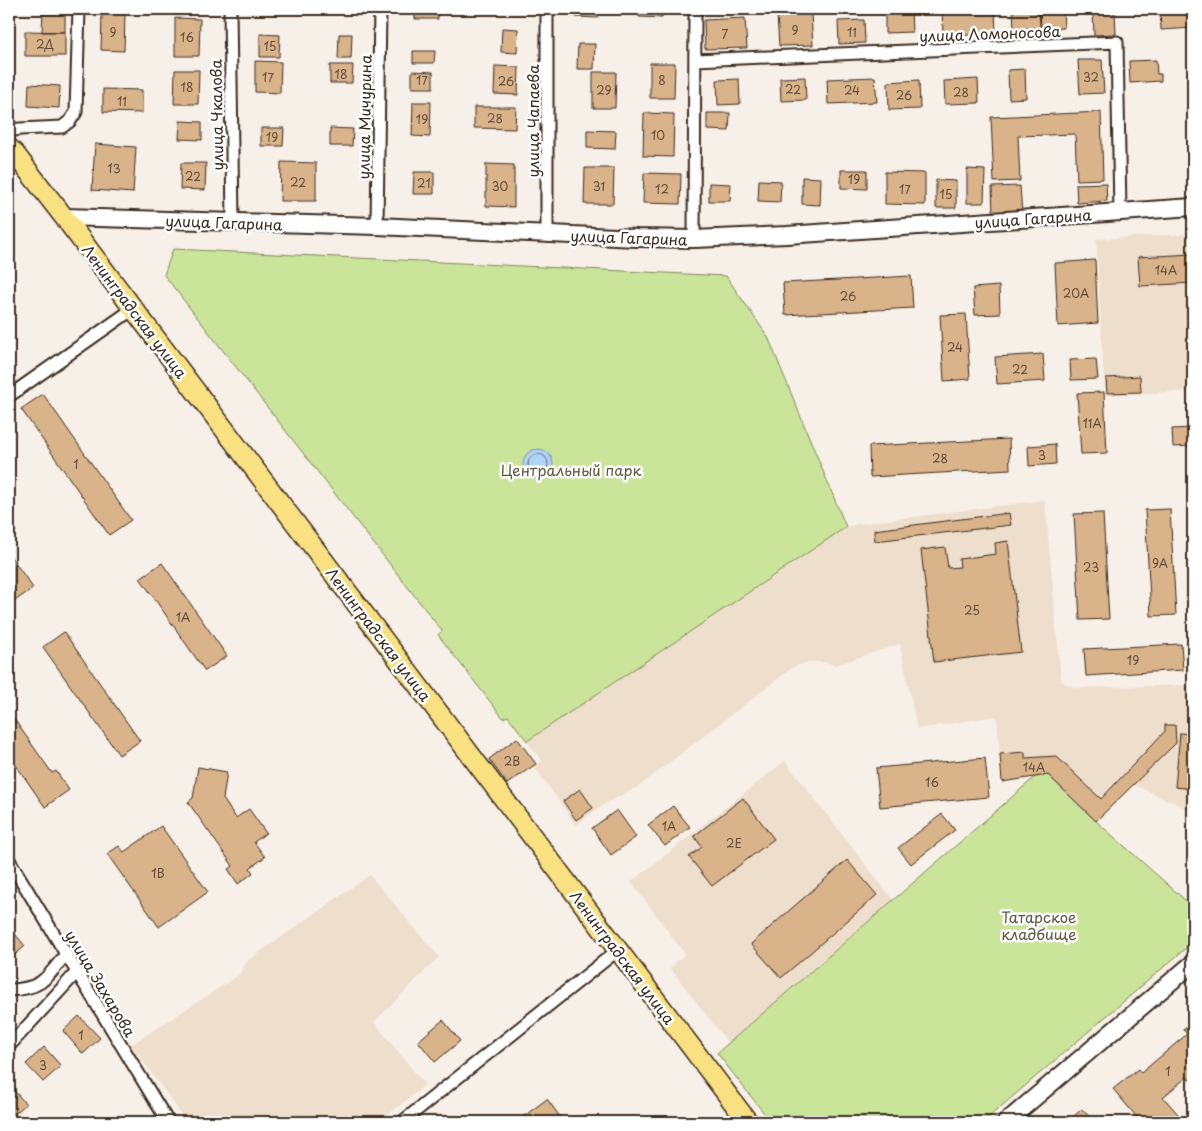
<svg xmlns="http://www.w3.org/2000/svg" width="1202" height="1131" font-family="'Playpen Sans',sans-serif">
<rect width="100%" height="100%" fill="#f7f0e8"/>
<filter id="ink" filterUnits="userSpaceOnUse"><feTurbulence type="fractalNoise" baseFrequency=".02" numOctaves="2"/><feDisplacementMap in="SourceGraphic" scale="10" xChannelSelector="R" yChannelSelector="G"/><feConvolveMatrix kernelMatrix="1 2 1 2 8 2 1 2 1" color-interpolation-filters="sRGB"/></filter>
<g filter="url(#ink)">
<path fill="#eedecc" d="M1193,234V391L1105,395L1096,239Z
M1045,500L1061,681L1075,688L1192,685L1193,811L1134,785L1096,821L1048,775L1002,782L997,716L917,729L900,644L835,665L824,662H808L793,667L638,787L606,803L576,825L534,766L542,761L527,741L846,527L857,524Z
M785,761L893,900L728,1043L670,968L685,954L631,882Z
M370,875L439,957L374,1022L425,1085L379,1122H187L131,1045L239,975L247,961Z"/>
<path fill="#cae49a" stroke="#82875c" d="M173,249L726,276L768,337L846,527L527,741L508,716L503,718L438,635L442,631L164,275Z
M1048,775L1096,821L1193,907V942L983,1122H771L717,1053L1035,777Z"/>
<path fill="#aed5f8" stroke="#8091a1" d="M523 464a15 15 0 1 1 30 0a15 15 0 1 1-30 0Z"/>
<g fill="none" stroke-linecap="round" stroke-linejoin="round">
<path stroke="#696e75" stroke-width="1" d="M528 464a10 10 0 1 1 20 0a10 10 0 1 1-20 0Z"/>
</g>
<path fill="#d9b38a" stroke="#3b2a1e" d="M43,9H65V32H42Z
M331,9H353L352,12H331Z
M415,9H438V19H415Z
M576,9H598V18L576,17Z
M639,9H663L662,18L639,17Z
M911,9L912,32L885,33V10Z
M942,9H995L996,34L943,36Z
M1013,9H1039L1040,28L1014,29Z
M1040,9H1063L1064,28L1041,29Z
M1160,9H1193V28L1161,30Z
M1115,12L1116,34L1094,35L1093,13Z
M102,13L125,14L124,51L101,50Z
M811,14L813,45L779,46L777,15Z
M175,18L200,19L199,56H175Z
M745,18L747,48L705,49L704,20Z
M864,20L865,43L839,44L838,21Z
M502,28L518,29L517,53L501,52Z
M25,31L65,32V56H25Z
M260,34L280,35L279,57H260Z
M339,34H352L351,59H338Z
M578,44H595L594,69H577Z
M413,51H435L434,63H413Z
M1078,60H1102L1104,93L1080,94Z
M1156,60L1157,74H1161V81L1130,83L1129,61Z
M255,61L281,62L280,93L255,92Z
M650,63H675L674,98H650Z
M330,65H353L352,83H330Z
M495,66L519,67L518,95L494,94Z
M1025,69L1026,98L1009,99L1008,70Z
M175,70H199L198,104H174Z
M412,71L433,72V88H412Z
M593,72H616L615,108H593Z
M805,77L806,100L781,101L780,78Z
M875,77L877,102L828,104L827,79Z
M739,79L740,104L718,105L717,80Z
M978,79L979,103L945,104L944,81Z
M919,80L920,109L889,110L888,82Z
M29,84L60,86L59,108L28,106Z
M103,89L142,90V113L103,112Z
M413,102H431L430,137L412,136Z
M474,107H516L515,129L474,128Z
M1101,112L1103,179L1077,180L1075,134L1018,136L1020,181L994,182L991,117Z
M644,113L674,114L673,157L643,156Z
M707,113H730L729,131L707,130Z
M180,121L202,122V140L179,139Z
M261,128H284L283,146H261Z
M330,128L353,129L352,146H330Z
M587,130L616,131L615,149L587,148Z
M95,144L136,147L133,193L92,190Z
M281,162L316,163V201H280Z
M181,163H206L205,190L180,189Z
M486,164L514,165V207L486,206Z
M585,168H614L613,204H584Z
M967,169L985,170L984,203H967Z
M841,170H867V189L841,188Z
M414,172H434V194H413Z
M885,172L925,173V205L885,204Z
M644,173L681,174L680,204L643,203Z
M802,177L821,178L820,205L802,204Z
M759,180L781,181L780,202L758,201Z
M936,180L956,181V208H936Z
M709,183L731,184L730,201H709Z
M1106,183L1107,201L1077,203L1076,184Z
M1020,186L1022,214L993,215L992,187Z
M1193,254V283L1140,286L1138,257Z
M1095,260L1098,323L1058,326L1055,263Z
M911,276L913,308L785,315L783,283Z
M999,286L1000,314L975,315L973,288Z
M966,314L970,379L944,381L940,315Z
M1043,354L1045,381L997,384L995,357Z
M1096,359L1098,379L1071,380L1070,360Z
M1140,376L1141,392L1107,393L1106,378Z
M1104,392L1107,453L1081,454L1077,393Z
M43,394L131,520L109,535L21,409Z
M1193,428V446L1173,447L1172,429Z
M1009,439L1010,469L870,477L869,446Z
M1055,444L1056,464L1029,466L1028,446Z
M1170,509L1176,615L1151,616L1145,510Z
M1009,513L1011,525L875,541L874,530Z
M1103,513L1109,619L1080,620L1074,514Z
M1008,541L1021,652L934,662L921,550L945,547L948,568L960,567L959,559L996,554L995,543Z
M9,554L33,588L12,603L9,598Z
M162,563L227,656L205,671L140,578Z
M64,632L140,741L119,755L43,647Z
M1181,644L1183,670L1086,676L1084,649Z
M9,712L52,773L56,771L69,790L45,807L9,755Z
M1165,725H1175L1176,743L1096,821L1048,775L1002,782L1000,754L1025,752V758L1056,756L1101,799L1165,731Z
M1180,733L1193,734V789L1175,787Z
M517,738L536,764L507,784L489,759Z
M985,758L989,797L880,807L876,768Z
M198,767L227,772L223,799L236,818L249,809L266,833L254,842L265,857L250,868L253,873L238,884L228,869L233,866L188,802L193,798Z
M580,789L593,808L576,820L563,801Z
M743,798L774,839L712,886L689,857L702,847L694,836Z
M673,806L690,827L665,846L648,825Z
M617,810L636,837L611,855L592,828Z
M942,814L955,830L911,864L898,848Z
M161,826L208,892L159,927L107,854L119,846L124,852Z
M847,860L877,895L781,978L751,944Z
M10,928L25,946L9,960V929Z
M79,1016L100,1038L83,1054L63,1031Z
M443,1020L460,1041L435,1062L418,1041Z
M1193,1020V1083L1187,1077L1163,1097L1185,1122H1141L1113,1089L1138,1069L1141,1073L1187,1034L1183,1029Z
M44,1047L61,1066L43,1082L26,1064Z
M11,1087L26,1104L9,1119V1089Z
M547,1099L564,1122H516Z
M1082,1109L1094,1122H1067Z"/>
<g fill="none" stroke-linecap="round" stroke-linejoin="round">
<g stroke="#3b2a1e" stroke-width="15">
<path id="street" d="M230,9L233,222
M695,60L1117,42L1120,212
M9,131L20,129L62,127L70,121L76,112L79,9
M377,226L380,9
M547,234V9
M694,239L695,9
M9,396L133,309
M9,860L168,1122
M9,990C42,989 47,978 66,954
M9,1046L77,972
M402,1122L618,950"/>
</g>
<g stroke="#3b2a1e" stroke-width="20">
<path id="secondary" d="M64,217L377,226L637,238L694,239L787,235L1193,207
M1006,1122L1193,963"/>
</g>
<g stroke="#3b2a1e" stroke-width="22">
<path id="primary" d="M9,148L15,154L64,217L748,1122"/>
</g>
<use href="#street" stroke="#fff" stroke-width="11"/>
<use href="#secondary" stroke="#fff" stroke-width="16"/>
<use href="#primary" stroke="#f9e181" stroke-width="19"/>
</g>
</g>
<g text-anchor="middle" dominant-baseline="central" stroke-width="5" stroke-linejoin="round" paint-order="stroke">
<g font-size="12" fill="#624c39">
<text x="795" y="30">9</text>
<text x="113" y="32">9</text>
<text x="852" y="32">11</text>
<text x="725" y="34">7</text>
<text x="187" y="37">16</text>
<text x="45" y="44">2Д</text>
<text x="270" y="46">15</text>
<text x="341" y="74">18</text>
<text x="268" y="77">17</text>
<text x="1091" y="77">32</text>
<text x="422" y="80">17</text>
<text x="662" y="80">8</text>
<text x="506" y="81">26</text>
<text x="187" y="87">18</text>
<text x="793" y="89">22</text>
<text x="604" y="90">29</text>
<text x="852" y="90">24</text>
<text x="961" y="92">28</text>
<text x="904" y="95">26</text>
<text x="122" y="101">11</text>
<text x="495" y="118">28</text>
<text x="422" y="119">19</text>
<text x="658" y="135">10</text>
<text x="272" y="137">19</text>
<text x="114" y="168">13</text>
<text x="193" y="176">22</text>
<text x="854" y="179">19</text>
<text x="298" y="182">22</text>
<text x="424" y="183">21</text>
<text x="500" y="186">30</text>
<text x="599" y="186">31</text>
<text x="662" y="189">12</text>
<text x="905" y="189">17</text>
<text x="946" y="194">15</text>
<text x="1166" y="270">14А</text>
<text x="1076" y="293">20А</text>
<text x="848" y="296">26</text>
<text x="955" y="347">24</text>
<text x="1020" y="369">22</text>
<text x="1092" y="423">11А</text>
<text x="1042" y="455">3</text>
<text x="940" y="458">28</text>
<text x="76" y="464">1</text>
<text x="1160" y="563">9А</text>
<text x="1091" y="567">23</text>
<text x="972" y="610">25</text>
<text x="183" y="617">1А</text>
<text x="1133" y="660">19</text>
<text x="512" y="761">2В</text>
<text x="1034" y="767">14А</text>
<text x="932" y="782">16</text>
<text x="669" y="826">1А</text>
<text x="734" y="843">2Е</text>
<text x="158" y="873">1В</text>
<text x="81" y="1035">1</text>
<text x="43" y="1065">3</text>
<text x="1168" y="1071">1</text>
</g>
<g font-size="15" fill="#3b2a1e" stroke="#fff">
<text transform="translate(990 33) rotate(-2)">улица Ломоносова</text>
<text transform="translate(216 115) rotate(-91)">улица Чкалова</text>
<text transform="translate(364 117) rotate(-89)">улица Мичурина</text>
<text transform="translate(532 121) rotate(-90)">улица Чапаева</text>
<text transform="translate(1033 218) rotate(-4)">улица Гагарина</text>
<text transform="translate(224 222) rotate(2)">улица Гагарина</text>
<text transform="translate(629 237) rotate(2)">улица Гагарина</text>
<text transform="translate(135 311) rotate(53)">Ленинградская улица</text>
<text transform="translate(379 634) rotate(53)">Ленинградская улица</text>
<text transform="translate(623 957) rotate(53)">Ленинградская улица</text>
<text transform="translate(101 983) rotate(59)">улица Захарова</text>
</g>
<g font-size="15" fill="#5f583d" stroke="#fff">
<text x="571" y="469">Центральный парк</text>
<text x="1039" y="916">Татарское<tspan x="1039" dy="17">кладбище</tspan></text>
</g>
</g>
<rect width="1202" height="1131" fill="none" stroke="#fff" stroke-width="30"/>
<rect x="15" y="15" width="1172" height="1101" fill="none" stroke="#3b2a1e" stroke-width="2" filter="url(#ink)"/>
</svg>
